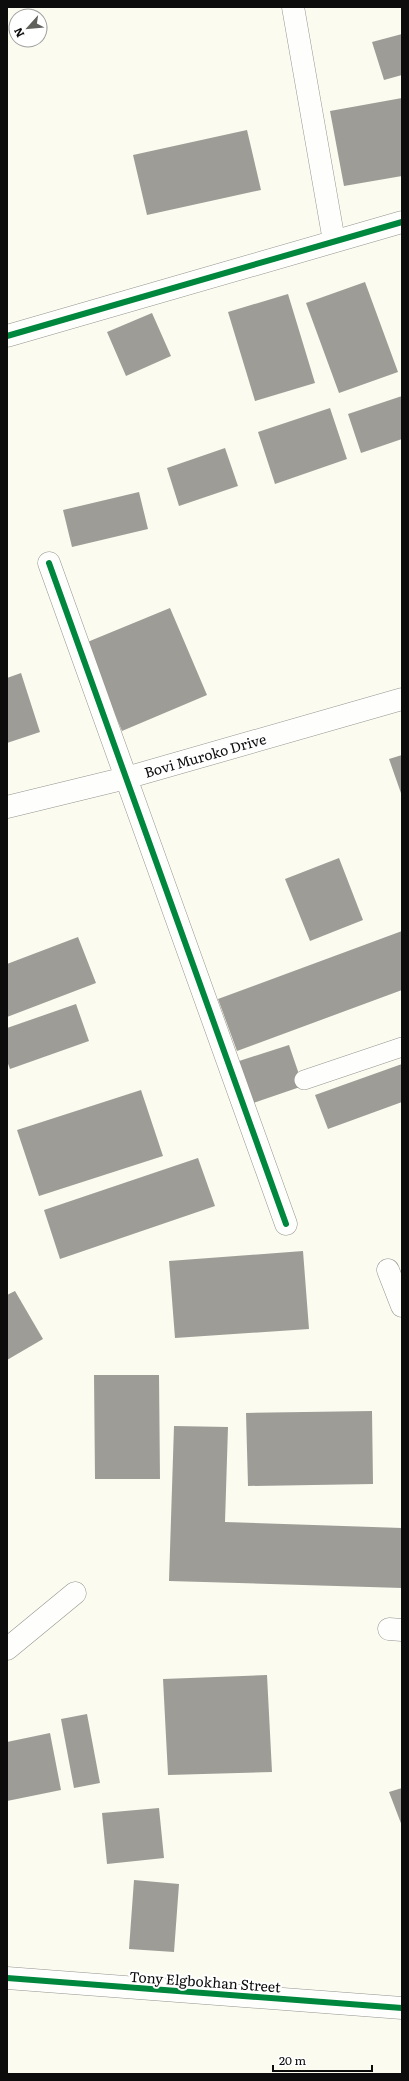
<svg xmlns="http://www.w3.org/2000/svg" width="409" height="2081" font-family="Literata,serif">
<rect width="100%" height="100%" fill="#fbfbf0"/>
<path fill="#9e9c96" d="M402,34V75L384,80L372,42Z
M402,98V176L344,186L330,111Z
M247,130L261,190L147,215L133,155Z
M365,282L398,372L339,393L306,303Z
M288,294L315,383L255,401L228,312Z
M152,313L171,356L126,376L107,332Z
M402,396V439L361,453L348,414Z
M330,408L347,459L275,484L258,432Z
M225,448L238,486L179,506L167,468Z
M139,492L148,529L72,547L63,510Z
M170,608L207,695L122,731L85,643Z
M21,673L40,732L7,743V678Z
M402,755V796L389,759Z
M339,858L363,920L310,941L285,879Z
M402,931V990L237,1051L218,999Z
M78,937L96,983L7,1017V964Z
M76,1004L89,1041L10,1069L7,1061V1028Z
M289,1045L303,1086L250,1104L236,1062Z
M402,1064V1102L328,1129L315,1095Z
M141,1090L163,1156L39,1196L17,1130Z
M198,1158L215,1206L60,1259L44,1210Z
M303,1251L309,1329L175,1338L169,1261Z
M15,1291L43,1339L7,1360V1295Z
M94,1375H159L160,1479H95Z
M372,1411L373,1484L248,1486L246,1413Z
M174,1426L228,1427L225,1522L402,1528V1588L169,1581Z
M267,1675L272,1772L168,1775L163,1679Z
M87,1714L100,1783L74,1788L61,1719Z
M50,1733L61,1790L7,1801V1742Z
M402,1788V1826L389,1792Z
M159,1808L164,1858L107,1864L102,1813Z
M134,1880L179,1884L174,1952L129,1949Z"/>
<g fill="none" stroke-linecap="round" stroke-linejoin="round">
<g stroke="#94948f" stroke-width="20">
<path id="service" d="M304,1080L402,1047"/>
</g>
<g stroke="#94948f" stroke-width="23">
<path id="minor" d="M293,7L334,241
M7,336L402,222
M49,563L286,1224
M7,807L126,778L402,699
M388,1270L402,1306
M389,1629L402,1630
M7,1649L75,1593
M7,1978L402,2008"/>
</g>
<use href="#service" stroke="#fefefd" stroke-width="19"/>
<use href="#minor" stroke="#fefefd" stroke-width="22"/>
<g stroke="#fff" stroke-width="8">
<path id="cycleway" d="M7,336L402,222
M49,563L286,1224
M7,1978L402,2008"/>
</g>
<use href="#cycleway" stroke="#00873e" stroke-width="6"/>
</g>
<g text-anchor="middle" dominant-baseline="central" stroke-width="4" stroke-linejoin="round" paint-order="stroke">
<g font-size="14" fill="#0c0c0c" stroke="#fff">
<text transform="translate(205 755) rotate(-16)">Bovi Muroko Drive</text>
<text transform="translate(205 1981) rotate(4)">Tony Elgbokhan Street</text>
</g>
</g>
<rect width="409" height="2081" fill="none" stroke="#0c0c0c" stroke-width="16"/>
<g transform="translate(28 28) rotate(243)"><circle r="19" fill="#ffffff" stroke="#9e9e9e"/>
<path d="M0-3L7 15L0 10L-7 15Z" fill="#60605c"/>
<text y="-6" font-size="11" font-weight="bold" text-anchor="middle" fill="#0c0c0c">N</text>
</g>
<path d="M273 2065v6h99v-6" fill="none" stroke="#0c0c0c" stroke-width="2"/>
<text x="279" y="2065" font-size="12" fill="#0c0c0c" stroke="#ffffff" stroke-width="3" paint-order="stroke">20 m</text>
</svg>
